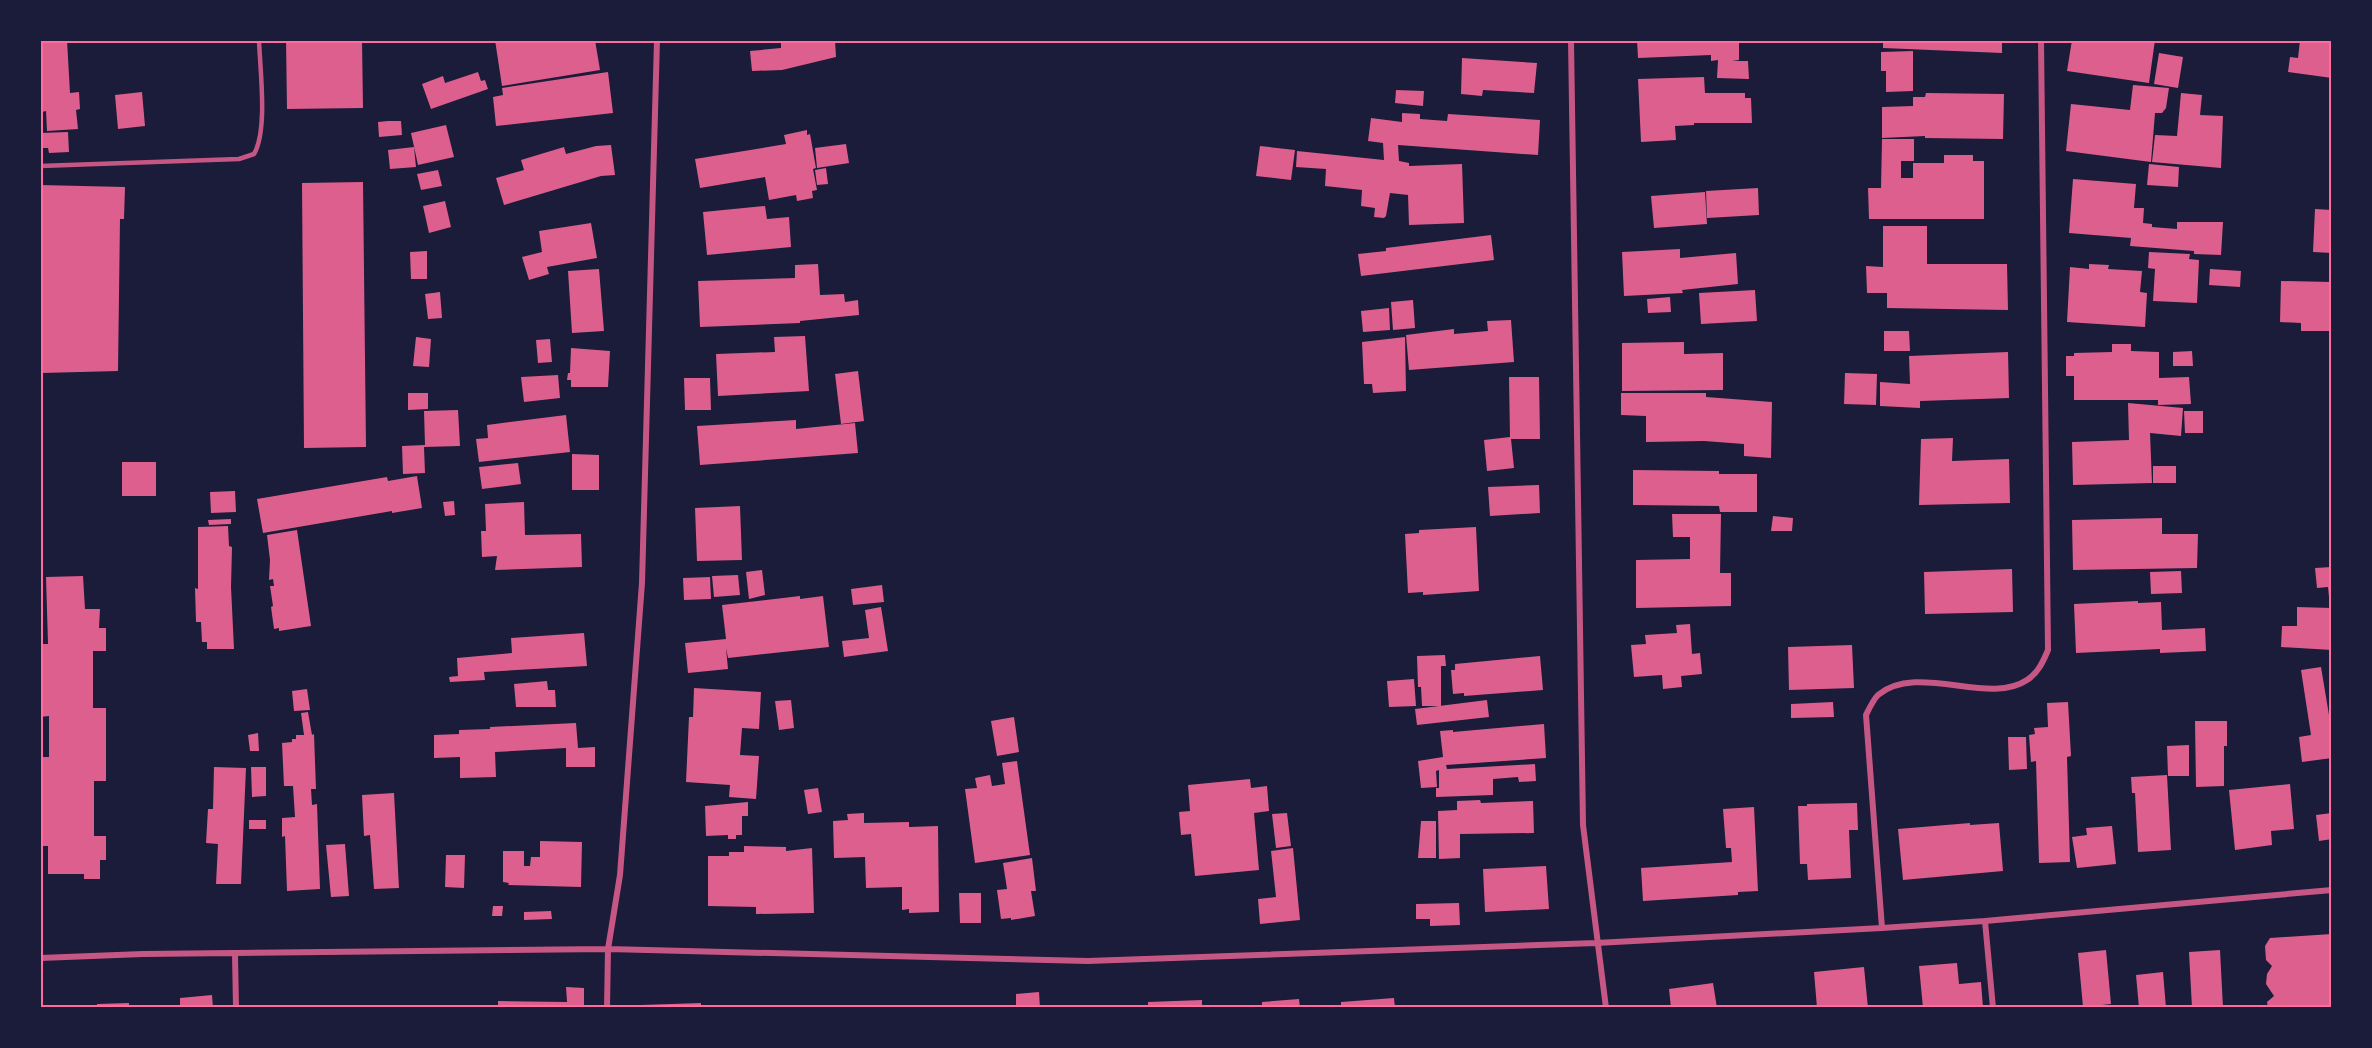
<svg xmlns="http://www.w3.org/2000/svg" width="2372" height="1048" font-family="'Fira Sans Condensed',sans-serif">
<rect width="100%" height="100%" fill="#1b1b3a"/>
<path fill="#dd5f8e" d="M40,40H67L70,93L79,92L80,109L76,110L78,129L47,131L46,111L42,112Z
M286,40H362L363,108L287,109Z
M495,40H595L600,70L502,86Z
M781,40H835L836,57L782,70L752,71L750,51L781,48Z
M1637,40H1739V60L1732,61H1748L1749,79L1717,78L1718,60L1711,61V55L1638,58Z
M1883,40H2002V53L1883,48Z
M2072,40H2155L2149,83L2067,71Z
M2300,40H2332V78L2288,72L2290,57L2298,58Z
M1913,51V91L1886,92V71H1881V52Z
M2159,53L2183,57L2178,88L2154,84Z
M1462,58L1537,63L1534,93L1483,90L1482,96L1461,94Z
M478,72L481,81L485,80L488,89L431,109L422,84L443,76L445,83Z
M608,72L613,113L496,126L493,97L503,95L502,88Z
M1704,77L1705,93H1745V98H1751L1752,123H1694V125L1675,126L1676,140L1641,142L1638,79Z
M2133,85L2169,88L2166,108L2162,113H2155L2151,162L2066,151L2071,104L2130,110Z
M1396,90L1424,91L1423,106L1395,103Z
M142,92L145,126L118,129L115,95Z
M1926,93L2004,94L2003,139L1925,138V136L1882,138V107L1913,106V97H1925Z
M2181,93L2202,95L2200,115L2223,116L2221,168L2152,162L2155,135L2177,136Z
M1402,113L1420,114V119L1447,121L1448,114L1540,120L1538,155L1398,145L1399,161L1409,163V166L1462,164L1464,223L1409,225L1408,195L1390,193L1386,216L1384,218L1374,217L1375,208L1361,206L1362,190L1325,186L1326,169L1296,167L1297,151L1384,160L1383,143L1368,141L1371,118L1402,122Z
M388,121H401L402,135L379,137L378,122Z
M446,125L454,157L418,165L411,133Z
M807,130V135L810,134L816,168L813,169L817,190L812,191L813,198L797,201L796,195L769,200L765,177L700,188L695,159L786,144L784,135Z
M68,132L69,152L49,153L48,148H40V133Z
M1882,139H1914V161H1901V178H1913V163H1944V155H1973V161H1984V219H1869L1868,188H1881Z
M846,144L849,163L817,168L815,148Z
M611,145L615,175L601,176L504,205L496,178L524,170L521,160L564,147L566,154L596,146Z
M1260,146L1295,150L1291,180L1256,176Z
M414,147L416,167L390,169L388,150Z
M2149,164L2179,167L2178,187L2147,185Z
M826,168L828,184L817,185L815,170Z
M438,170L442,186L421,190L417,174Z
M2073,179L2136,184L2134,208H2144L2143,223L2152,224V227L2177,229V222H2223L2221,255L2194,254V251L2130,246L2131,238L2069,233Z
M363,182L366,447L304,448L302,183Z
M40,185L125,187L124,219H120L118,371L42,373L43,216H40Z
M1758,188L1759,215L1707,218L1706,191Z
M1705,192L1707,224L1654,228L1651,196Z
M445,201L451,227L429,233L423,206Z
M765,206L767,219L789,217L791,247L707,255L703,212Z
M2315,209L2332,210V253L2313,252Z
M591,223L597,258L547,267L549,274L529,280L522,257L542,252L539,231Z
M1883,226H1927V264H2007L2008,310L1887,308V293H1867L1866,266L1883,267Z
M1491,235L1494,260L1361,276L1358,254L1386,251V248Z
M1680,249V258L1736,253L1738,284L1682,290L1683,293L1624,296L1622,252Z
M427,251V279H411L410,252Z
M2149,252L2190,254L2189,259L2199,260L2197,303L2153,301L2155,269L2148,268Z
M818,264L820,295L844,294L845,302L858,300L859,315L800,321V323L700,327L698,281L795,278V265Z
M2089,264L2109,265L2108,269L2142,271L2140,292L2147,293L2145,327L2067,322L2070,267L2089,269Z
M599,269L604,331L572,333L568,271Z
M2210,269L2241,271L2240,287L2209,285Z
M2281,281L2332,282V331H2301V323L2280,322Z
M1755,290L1757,321L1701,324L1699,293Z
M440,292L442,318L428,319L425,294Z
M1670,297L1671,312L1648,313L1647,299Z
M1413,300L1415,328L1393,330L1391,302Z
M1389,308L1390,330L1363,332L1361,311Z
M1511,320L1514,362L1409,370L1406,335L1454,329V334L1488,331L1487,321Z
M1884,331H1909L1910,351H1884Z
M805,336L809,391L718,396L716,354L775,352L774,337Z
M416,337L431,339L429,367L413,366Z
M1405,337L1406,391L1373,393L1372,384H1364L1362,342Z
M550,339L552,362L538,363L536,340Z
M1684,342V354L1723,353V390L1622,391V343Z
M2112,344H2131V351L2159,352V378L2189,377L2191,404L2158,405V400H2074V376H2066V356H2074V353L2112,352Z
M571,348L610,351L608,387H571V380H567L568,373H570Z
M2192,351L2193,366H2173V352Z
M2008,352L2009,398L1920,401V408L1880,406V382L1910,384L1909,356Z
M858,371L864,421L841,424L835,374Z
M1845,373L1877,374L1876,405L1844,404Z
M558,375L560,398L524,402L521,377Z
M1509,377H1539L1540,439H1511L1514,468L1487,471L1484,440L1510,437Z
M684,378H710L711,410H685Z
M408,393H428V409L408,410Z
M1621,393H1706V397L1772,402L1771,458L1744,456V444L1704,441L1646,442V416L1621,415Z
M2128,403L2183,408L2181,436L2150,433L2152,483L2073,485L2072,442L2129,440Z
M458,410L460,446L424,447L425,473L403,474L402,446L425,445L424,411Z
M2184,411H2203V433H2185Z
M566,415L570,452L479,462L476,439L488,438L487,425Z
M796,420V429L855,423L858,453L700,465L697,426Z
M1953,438L1952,461L2009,459L2010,503L1919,505L1921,439Z
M572,454L599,455V490H572Z
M122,462H156V496H122Z
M518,463L521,484L482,489L479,467Z
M2153,466H2176V483H2153Z
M1633,470L1719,471V474H1757V512H1720L1719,506L1633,505Z
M417,476L422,508L392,513V511L263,533L257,499L387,477L388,481Z
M1539,485L1540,513L1490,516L1488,487Z
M235,491L236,512L211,513L210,492Z
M454,501L455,515L445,516L443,502Z
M524,502L525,535L581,534L582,567L495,570L497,556L482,557L481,531H486L485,504Z
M740,506L742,560L697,561L695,508Z
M1672,514H1721L1720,573H1731V606L1636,608V560L1690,559V537H1673Z
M1773,516L1793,518L1792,531H1771Z
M2162,518V534H2198L2197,568L2073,570L2072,520Z
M231,519V524L209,525L208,520Z
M228,526L229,546L232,547L231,587L234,649H207V642H202L201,622H196L195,588L198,589V527Z
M1476,527L1479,591L1423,595V592L1408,593L1405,534L1419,533V530Z
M297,530L311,626L279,631V628L274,629L271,607L273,606L270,586H274L273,579L269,580L270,560L267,535Z
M2332,567V607H2330L2328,587L2317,588L2315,568Z
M2012,569L2013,612L1925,614L1924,572Z
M762,570L765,595L749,599L746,572Z
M2181,571L2182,593L2151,594L2150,572Z
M738,575L740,595L714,597L712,576Z
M83,576L85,609H100L99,628H106V651H93V708H106V781H94V836H106V860H100V879H84V874H48V846H40V757H49V716L40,717V644H48L46,577Z
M710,577L711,599L684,600L683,578Z
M882,585L884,602L853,605L851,589Z
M800,596V599L823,596L829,647L728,658L726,648L728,669L688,673L685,643L726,639L722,605Z
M2138,601V603L2161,602L2162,630L2205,628L2206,651L2160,653V649L2076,653L2074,604Z
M881,607L888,651L844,657L842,641L869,638L865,610Z
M2297,607L2332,608V650L2281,647L2282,626H2297Z
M1690,624L1692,654L1700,653L1702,674L1681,676L1682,687L1663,689L1662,675L1634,677L1631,645L1646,644L1645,635L1677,633L1676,625Z
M584,633L587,666L484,672L485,680L450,682L449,677L458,676L457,658L512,653L511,638Z
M1852,645L1854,688L1789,690L1788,647Z
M1445,655L1446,666H1441V706H1422L1421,687H1418L1417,656Z
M1540,656L1543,690L1464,696V693L1453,694L1451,670H1455V664Z
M2321,667L2332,733V758L2302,762L2299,737L2311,735L2301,670Z
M1414,679L1416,706L1389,707L1387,681Z
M547,681L548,690H555L556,707H516L514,684Z
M694,688L761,692L759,729L742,728L740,755L759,756L756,799L729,797L730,785L686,782L689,717H693Z
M307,689L310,710L294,711L292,691Z
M791,700L794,728L779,730L775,701Z
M1487,700L1489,717L1417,725L1415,709Z
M1833,702L1834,717L1791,718V704Z
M2068,702L2071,756L2067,757L2070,862L2039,863L2036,761L2031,762L2029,735L2035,734L2034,728L2048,727L2047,703Z
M308,712L312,735L314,734L316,789H311L312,805L317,804L320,889L287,891L285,836L282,837V818L295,817L293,786H284L282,743L292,742V739H296V735H304L301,713Z
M1014,717L1019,752L997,756L991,721Z
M2195,721H2227V746H2224V786L2196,787Z
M576,723L578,748L595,747V767H566V748L495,752L496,777L460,778V757L434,758V735L459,734V730L490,729V727Z
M1544,724L1546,758L1446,765L1447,769L1535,764L1536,781L1519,782L1518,777L1493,779V795L1436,797V788H1439V770L1436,771L1437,787L1421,788L1418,761L1443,757L1440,731L1453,730V732Z
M258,733L259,751H250L248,735Z
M2008,737H2026L2027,769L2009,770Z
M2189,745V776H2168L2167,746Z
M1017,761L1030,855L975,863L965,789L977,788L975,778L990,775L992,786L1005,784L1002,763Z
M214,767L246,768L241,884H216L218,844L206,843L208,809H213Z
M251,767H266V796L252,797Z
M2167,775L2171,850L2138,852L2135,793H2132L2131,777Z
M1250,779L1251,788L1267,786L1269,811L1254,813L1259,870L1195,876L1191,834L1181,835L1179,812L1190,811L1188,785Z
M2290,784L2294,829L2271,831L2272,845L2235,850L2229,790Z
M818,788L822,812L808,814L804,790Z
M394,793L399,888L374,889L370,835L364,836L362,795Z
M1480,800L1481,803L1533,801L1534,833L1460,834V858L1439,859L1438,811L1457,810V801Z
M748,802V816H742V835H736V839H728V835L706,836L705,806Z
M1857,803L1858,830H1849L1851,878L1808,880L1807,864H1800L1798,806H1807V804Z
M1754,807L1758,891L1738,892V895L1643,901L1641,868L1732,862L1731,848H1726L1723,809Z
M864,813V823L909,822V827L938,826L939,912L909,913V909L902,910V887L866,888L865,857L834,858L833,821L848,820L847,814Z
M1287,813L1291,846L1276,848L1272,814Z
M2332,813V839L2319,841L2316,815Z
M249,820H266V829H249Z
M1421,821H1436V858H1418Z
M1970,823V825L1999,823L2003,871L1903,880L1898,829Z
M2112,826L2116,864L2077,868L2072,837L2087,835L2086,828Z
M540,841L582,842L581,887L508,885L509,883L503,882V851H524V866H530L531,857H540Z
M345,844L349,896L331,897L326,845Z
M744,846L786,847V851L812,848L814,913L756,914V907L708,906V856H729V852H744Z
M1293,848L1300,920L1260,924L1258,899L1276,897L1271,851Z
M446,855H465L464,888L445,887Z
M1032,858L1036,891H1031L1035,916L1011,920V918L1001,919L997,890L1007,889L1003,863Z
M1546,866L1549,909L1485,912L1483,869Z
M959,893H981V923H960Z
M1459,903L1460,925L1430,926V919H1416V904Z
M493,906H503L502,916H492Z
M551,911L552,919L524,920V912Z
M2332,934V1008H2268L2267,1002L2274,996L2266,984L2267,974L2272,966L2266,960L2265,946L2270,938Z
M2106,950L2111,1004L2083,1007L2078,953Z
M2220,950L2223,1008H2192L2189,952Z
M1957,963L1959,984L1981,982L1983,1008H1923L1919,966Z
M1864,967L1868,1008H1817L1814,972Z
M2163,972L2166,1008H2139L2136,975Z
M1713,983L1717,1008H1671L1669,989Z
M566,987L584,988V1008H498V1001L567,1002Z
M1039,992L1040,1008H1016V994Z
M212,995L213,1008H180V998Z
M1394,998L1395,1008H1341V1002Z
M1299,999L1300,1008H1262V1002Z
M1202,1000V1008H1148V1002Z
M129,1003V1008H97V1004Z
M701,1003V1008H641V1005Z"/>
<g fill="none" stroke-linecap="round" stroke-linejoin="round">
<path stroke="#c65784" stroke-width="4.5" d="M40,166L239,159L254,154C268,130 260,70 259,40"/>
<path stroke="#c65784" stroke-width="6" d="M1571,40L1583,825L1606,1008
M1985,921L1993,1008
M1882,928L1866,715C1869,709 1873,700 1878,695C1917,662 1989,706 2027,680C2038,673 2043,662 2048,650L2041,40
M235,954L236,1008
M40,958L143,954L608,949L1088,961L1596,943L1882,928L1985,921L2332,890
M607,1008L608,949L620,875L642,583L657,40"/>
</g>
<rect width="2372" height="1048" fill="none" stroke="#1b1b3a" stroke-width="84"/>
<rect x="42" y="42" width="2288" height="964" fill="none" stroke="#ff6b9d" stroke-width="2"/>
</svg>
